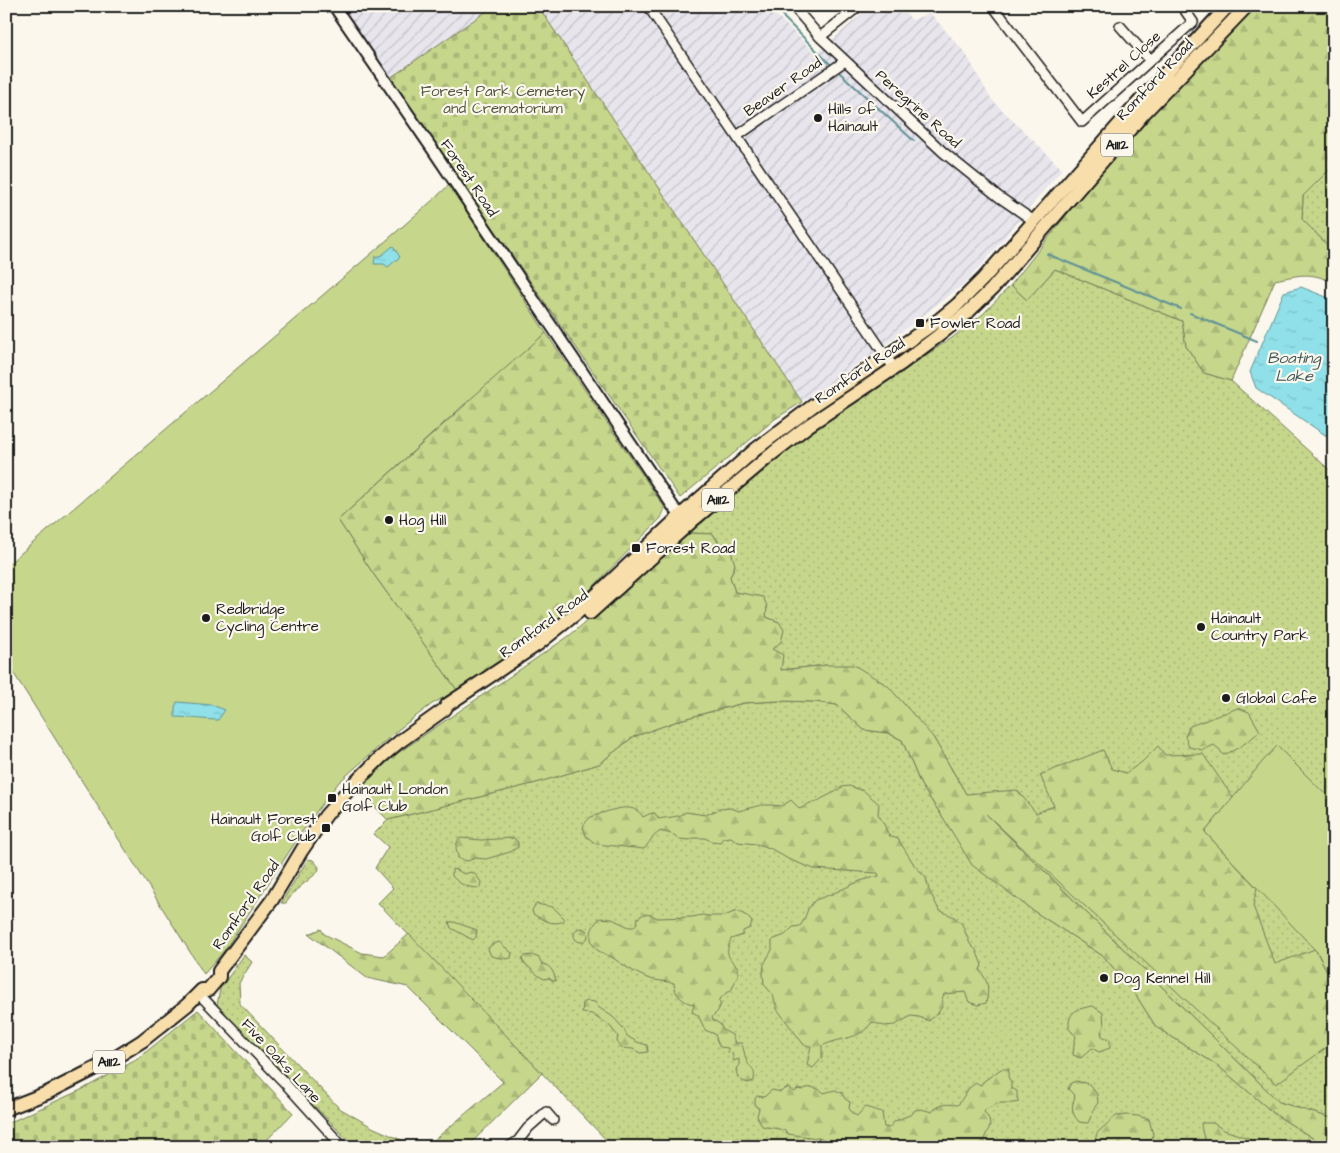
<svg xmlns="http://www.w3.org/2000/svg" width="1340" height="1153" font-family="'Architects Daughter',sans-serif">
<defs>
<pattern id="industrial-furrows" width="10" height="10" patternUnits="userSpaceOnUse" patternTransform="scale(1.25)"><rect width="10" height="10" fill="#e8e5ed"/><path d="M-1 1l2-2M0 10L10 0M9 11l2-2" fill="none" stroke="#c6c4cb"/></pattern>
<pattern id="grass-dots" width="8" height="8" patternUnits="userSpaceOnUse" patternTransform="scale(1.25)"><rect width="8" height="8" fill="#c6d78c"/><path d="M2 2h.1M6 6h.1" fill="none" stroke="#aab878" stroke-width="1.8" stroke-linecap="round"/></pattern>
<pattern id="forest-firs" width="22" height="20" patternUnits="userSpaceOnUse" patternTransform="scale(1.25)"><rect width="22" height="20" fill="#c6d78c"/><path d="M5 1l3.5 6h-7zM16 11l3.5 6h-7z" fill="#aab878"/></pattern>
<pattern id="cemetery-stones" width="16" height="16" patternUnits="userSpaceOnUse" patternTransform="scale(1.25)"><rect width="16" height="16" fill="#c6d78c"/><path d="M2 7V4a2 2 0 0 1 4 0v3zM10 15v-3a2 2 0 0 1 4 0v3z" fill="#aab878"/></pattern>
<pattern id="water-ripples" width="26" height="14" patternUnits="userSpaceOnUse" patternTransform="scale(1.25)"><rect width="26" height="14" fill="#8fe0e8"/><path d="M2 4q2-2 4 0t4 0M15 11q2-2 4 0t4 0" fill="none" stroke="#7bc0c6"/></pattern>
</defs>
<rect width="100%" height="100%" fill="#fbf7ec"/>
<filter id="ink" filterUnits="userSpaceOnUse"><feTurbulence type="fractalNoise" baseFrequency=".02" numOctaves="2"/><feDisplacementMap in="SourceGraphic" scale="10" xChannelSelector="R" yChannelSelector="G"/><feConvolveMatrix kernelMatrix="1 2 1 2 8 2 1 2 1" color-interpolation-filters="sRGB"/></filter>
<g filter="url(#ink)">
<path fill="url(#industrial-furrows)" d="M343,6H494L390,78Z
M538,6H769L771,10L816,54L871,6H899L912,20L930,13L966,54L991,99L1062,169L986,260L964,284L885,345L802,402Z"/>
<path fill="url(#grass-dots)" stroke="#717a54" d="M1334,165V252L1302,219L1303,196Z
M1055,269L1182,321L1186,346L1204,373L1231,381L1334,474V1119L1279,1102L966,794L933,737L827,665L781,670L771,649L779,622L766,617L767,606L735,592L730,577L735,565L713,534L690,533L742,485L801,438L858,399L952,338L983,314L1011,285L1027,300Z
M778,701L815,702L837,705L864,730L888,733L902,740L921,785L944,819L1032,910L1103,956L1132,989L1156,1027L1217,1065L1276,1115L1327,1147H613L378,903L393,888L375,868L388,847L374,834L388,820L535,783L599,764L633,737L683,719L744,703Z
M308,859L313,860L319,867L318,872L295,891L286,903H281Z
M244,955L252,962L239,983L240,1004L339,1108L372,1127L417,1147H354L217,1005L220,989Z"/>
<path fill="url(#forest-firs)" stroke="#717a54" d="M1255,6H1334V165L1303,196L1302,219L1334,252V283C1310,271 1300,275 1275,280L1231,381L1204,373L1186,346L1182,321L1055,269L1027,300L1011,285L1086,190L1148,119Z
M546,333L665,508L661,518L572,608L541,634L457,690L374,575L338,520L466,404L459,397Z
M690,533L713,534L719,544L731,551L735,565L730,577L735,592L763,597L767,606L766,617L779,622L784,630L781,642L772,649L783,655L781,670L827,665H854L888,686L933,737L966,794L1017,790L1036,813L1054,806L1040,775L1103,750L1112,769L1126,773L1142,762L1158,746L1165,755L1203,754L1233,798L1205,832L1257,888L1253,906L1275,964L1315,949L1334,984V1042L1276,1084L986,814L1279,1102L1334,1119V1147H1327L1276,1115L1217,1065L1156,1027L1132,989L1103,956L1032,910L972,865L944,819L921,785L902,740L888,733L864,730L837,705L815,702L778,701L743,703L683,719L633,737L599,764L536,783L388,820L371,803L364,782L398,753L569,636Z
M1238,708L1249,712L1260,731C1249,741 1237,750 1223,755L1220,750L1214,745L1203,750L1189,747L1185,736L1190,726Z
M849,786L864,791L879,804L878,814L884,824L889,836L898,839L915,866L926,878L929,890L939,910L954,917L962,924L970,944L976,950L982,965L980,971C989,982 989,989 986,1003L978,1005L969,1002L965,992L944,994L942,999L943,1005L938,1013L929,1021L919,1017L911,1016L895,1025L884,1026L872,1022C859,1041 842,1036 822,1046V1058L813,1068L807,1065L811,1046L804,1045L777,1009L773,995L764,984L763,974L764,964L772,950V940L785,935L793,927L800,926L804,920L808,909L815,900L832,894L860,881L879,876L878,873L814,869L788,859L770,848L756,844L738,842L731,837L723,838L720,842L711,841L705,838H694L689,840L679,839L674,835L661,831C651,837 651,841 644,849L596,844L586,836L583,827C585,823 587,820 591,817C594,815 599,815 602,813C616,809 634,802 643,817L649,814L655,813L658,819C668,817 677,818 686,812L705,815L720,809L731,808L739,811L761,805H770L782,806L791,800L800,809L810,803L817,802L821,799L835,792L842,787Z
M460,838L481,840L514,838L518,842V847L510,852L486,859L475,858L468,861L459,859C456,851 454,845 460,838Z
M452,869L457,870L464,874L471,872L476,875L481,882L480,888C468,888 460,885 452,876Z
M536,904L553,907L564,918V921C552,926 543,920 533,914L532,910Z
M737,911L747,916L752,922L750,928L743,931V935L731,939C725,953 727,957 738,967V975L731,991L726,993L718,1001L721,1004L718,1011L712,1017L713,1020L720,1024L723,1030L732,1035L735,1043H741C744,1049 744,1053 746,1059C749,1070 756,1064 754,1081L748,1083C739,1080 737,1078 736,1069L739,1065V1059L734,1061L732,1053L728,1052V1048L720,1047L717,1041L715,1034L705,1030L698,1015L692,1012L694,1004C683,1003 674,994 674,983C665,981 656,981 647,978C635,973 623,965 613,958C608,955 601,953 596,949C587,939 591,926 600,918L612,919L629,927H634L637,923L638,918L644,914L652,915L657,918L692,917L702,915L708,916H724Z
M449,922H454L477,930L476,937L473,940L451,928Z
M574 935a7 7 0 1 1 14 0a7 7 0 1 1-14 0Z
M321,929L324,934L362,953L384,956L409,934L542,1073L467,1147H426L503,1082L408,987L367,978L309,934Z
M499,942L512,953L511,958L506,959L491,956L488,949L491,945Z
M532,955L539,958L542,964C551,965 554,973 556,981H553L549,978L544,979L539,976L530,968L524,963L522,959L524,956Z
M587,1001L595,1002L598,1007L613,1017L624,1029L627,1036L637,1042L647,1045L648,1052L640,1053L633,1049L622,1048L617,1042L618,1036L608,1024L600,1020L592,1014L582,1013L583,1003Z
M1093,1006L1103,1013L1104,1026L1101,1032L1102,1036L1110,1040V1048L1099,1052L1092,1048L1081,1058L1073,1055L1074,1045L1076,1036L1069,1029C1068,1011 1076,1009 1093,1006Z
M1001,1069H1009L1008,1077L1011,1082V1088L1017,1091V1098L1019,1102L1013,1103H1000L986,1109L984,1112L989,1119L990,1126L984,1139L986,1147H830L825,1143V1139L788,1134L784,1130L762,1126L757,1116L759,1108L755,1106V1099L757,1096L764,1097L772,1090L781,1092L784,1089L788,1088L795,1092L798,1089L802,1090C809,1086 818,1087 824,1093L835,1090L842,1093L845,1099L850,1102L849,1108L852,1113L857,1116L865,1107L882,1112L884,1127L889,1128L895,1121L912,1114L915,1110L921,1109L932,1112C939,1103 946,1104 958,1105L969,1088L976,1083L981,1085L984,1081Z
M1076,1081L1089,1084L1097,1094L1098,1103C1092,1109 1092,1116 1088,1123L1079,1122C1071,1112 1071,1109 1075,1096L1068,1089L1071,1083Z
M1127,1115L1138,1116L1149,1119L1153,1135L1149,1147H1089L1095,1141L1097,1133L1116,1116Z
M1201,1123H1213L1224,1130L1248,1138L1261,1147H1212C1203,1140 1202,1133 1201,1123Z"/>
<path fill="url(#cemetery-stones)" stroke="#717a54" d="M494,6H538L802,402L775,419L680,498L390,78Z
M198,1010L293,1113L260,1147H18L6,1135V1124L83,1089L136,1060Z"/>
<path fill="#c6d78c" stroke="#717a54" d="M449,185L546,333L534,343L466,403L338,520L374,575L457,690L432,704L399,729L339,782L310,820L224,951L204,974L6,661V566L372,253L433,200Z
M1277,746L1334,803V984L1317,952L1205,832L1263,761Z"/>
<path fill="url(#water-ripples)" stroke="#619296" d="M393,246L400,257L388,267L384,264H374L375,257L382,255Z
M1301,287L1334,300V441L1256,388L1250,372L1284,292Z
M177,702L212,705L225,710L218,720C203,720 190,717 175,717V707Z"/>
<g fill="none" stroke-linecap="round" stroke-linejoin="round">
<path stroke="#619296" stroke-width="2" d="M779,6L784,18L831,65
M840,73L914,141
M1047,254L1181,309
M1190,313L1257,341"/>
<g stroke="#1c1c1c" stroke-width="12">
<path id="minor" d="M648,6L894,368
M793,6L820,37L943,152L999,197L1034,221
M993,6L1082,122L1193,22L1182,6
M1120,26L1150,60
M820,37L859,6
M737,136L845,61
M199,994L282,1080L343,1147
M509,1147L518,1141L528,1128L546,1112L553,1120"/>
</g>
<g stroke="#1c1c1c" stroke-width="14">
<path id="tertiary" d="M334,6L433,150L674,508L681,515"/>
</g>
<g stroke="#1c1c1c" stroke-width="16">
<path id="primary" d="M590,613L692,521L773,453L809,425L902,363L938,336L967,313L992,289L1144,113L1247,6
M6,1109L47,1093L110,1061L142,1041L187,1005L202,990H208L219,977V971L272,900L302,850L326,815L353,785L380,758L399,742L445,709L447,705L538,644L578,612L681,515L756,449L814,405L865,371L940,319L957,305L983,279L1138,103L1228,6"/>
</g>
<use href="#minor" stroke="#fbf7ec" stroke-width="9"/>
<use href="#tertiary" stroke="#fbf7ec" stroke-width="10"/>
<use href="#primary" stroke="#f8deab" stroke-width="12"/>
</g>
</g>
<g fill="#1c1c1c" stroke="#fbf7ec" stroke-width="2">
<circle cx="818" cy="118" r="5"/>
<rect x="915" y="318" width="10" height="10" rx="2.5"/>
<circle cx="389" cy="520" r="5"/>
<rect x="631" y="543" width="10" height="10" rx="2.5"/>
<circle cx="206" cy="618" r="5"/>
<circle cx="1201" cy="627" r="5"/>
<circle cx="1226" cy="698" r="5"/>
<rect x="327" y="793" width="10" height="10" rx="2.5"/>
<rect x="321" y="823" width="10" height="10" rx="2.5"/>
<circle cx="1104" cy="978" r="5"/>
</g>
<g text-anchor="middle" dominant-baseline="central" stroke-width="4.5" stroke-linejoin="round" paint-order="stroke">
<g fill="#fbf7ec" stroke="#5f5e5a" stroke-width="1">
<rect x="1101" y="133.5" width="32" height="23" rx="4"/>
<rect x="702" y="488.5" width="32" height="23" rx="4"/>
<rect x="93" y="1050.5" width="32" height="23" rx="4"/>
</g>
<g font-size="14" font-weight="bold" fill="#1c1c1c">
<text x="1117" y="145">A1112</text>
<text x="718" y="500">A1112</text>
<text x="109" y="1062">A1112</text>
</g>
<g font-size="15" fill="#1c1c1c" stroke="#fbf7ec">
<text transform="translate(1124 65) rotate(-42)">Kestrel Close</text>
<text transform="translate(1155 80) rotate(-47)">Romford Road</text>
<text transform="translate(783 87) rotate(-35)">Beaver Road</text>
<text transform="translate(918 109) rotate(42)">Peregrine Road</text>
<text transform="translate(469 178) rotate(56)">Forest Road</text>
<text transform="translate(860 371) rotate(-34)">Romford Road</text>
<text transform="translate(544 624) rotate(-36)">Romford Road</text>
<text transform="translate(246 905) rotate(-55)">Romford Road</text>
<text transform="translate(281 1061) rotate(47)">Five Oaks Lane</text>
</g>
<g font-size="15" fill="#4f543e" stroke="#fbf7ec">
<text x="503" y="91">Forest Park Cemetery<tspan x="503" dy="17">and Crematorium</tspan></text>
</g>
<g font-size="15" fill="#1c1c1c" stroke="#fbf7ec" text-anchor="start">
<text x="828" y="109">Hills of<tspan x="828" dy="17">Hainault</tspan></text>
<text x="930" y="323">Fowler Road</text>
<text x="399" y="520">Hog Hill</text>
<text x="646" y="548">Forest Road</text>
<text x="216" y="609">Redbridge<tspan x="216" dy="17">Cycling Centre</tspan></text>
<text x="1211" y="618">Hainault<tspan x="1211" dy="17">Country Park</tspan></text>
<text x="1236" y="698">Global Cafe</text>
<text x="342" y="789">Hainault London<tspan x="342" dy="17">Golf Club</tspan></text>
<text x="316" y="819" text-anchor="end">Hainault Forest<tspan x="316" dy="17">Golf Club</tspan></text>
<text x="1114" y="978">Dog Kennel Hill</text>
</g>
<g font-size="16" font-style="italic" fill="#3e5759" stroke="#fbf7ec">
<text x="1294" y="358">Boating<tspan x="1294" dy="18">Lake</tspan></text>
</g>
</g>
<rect width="1340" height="1153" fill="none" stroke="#fbf7ec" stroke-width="25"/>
<rect x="12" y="12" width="1315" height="1128" fill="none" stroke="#1c1c1c" stroke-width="2" filter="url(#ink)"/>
</svg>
